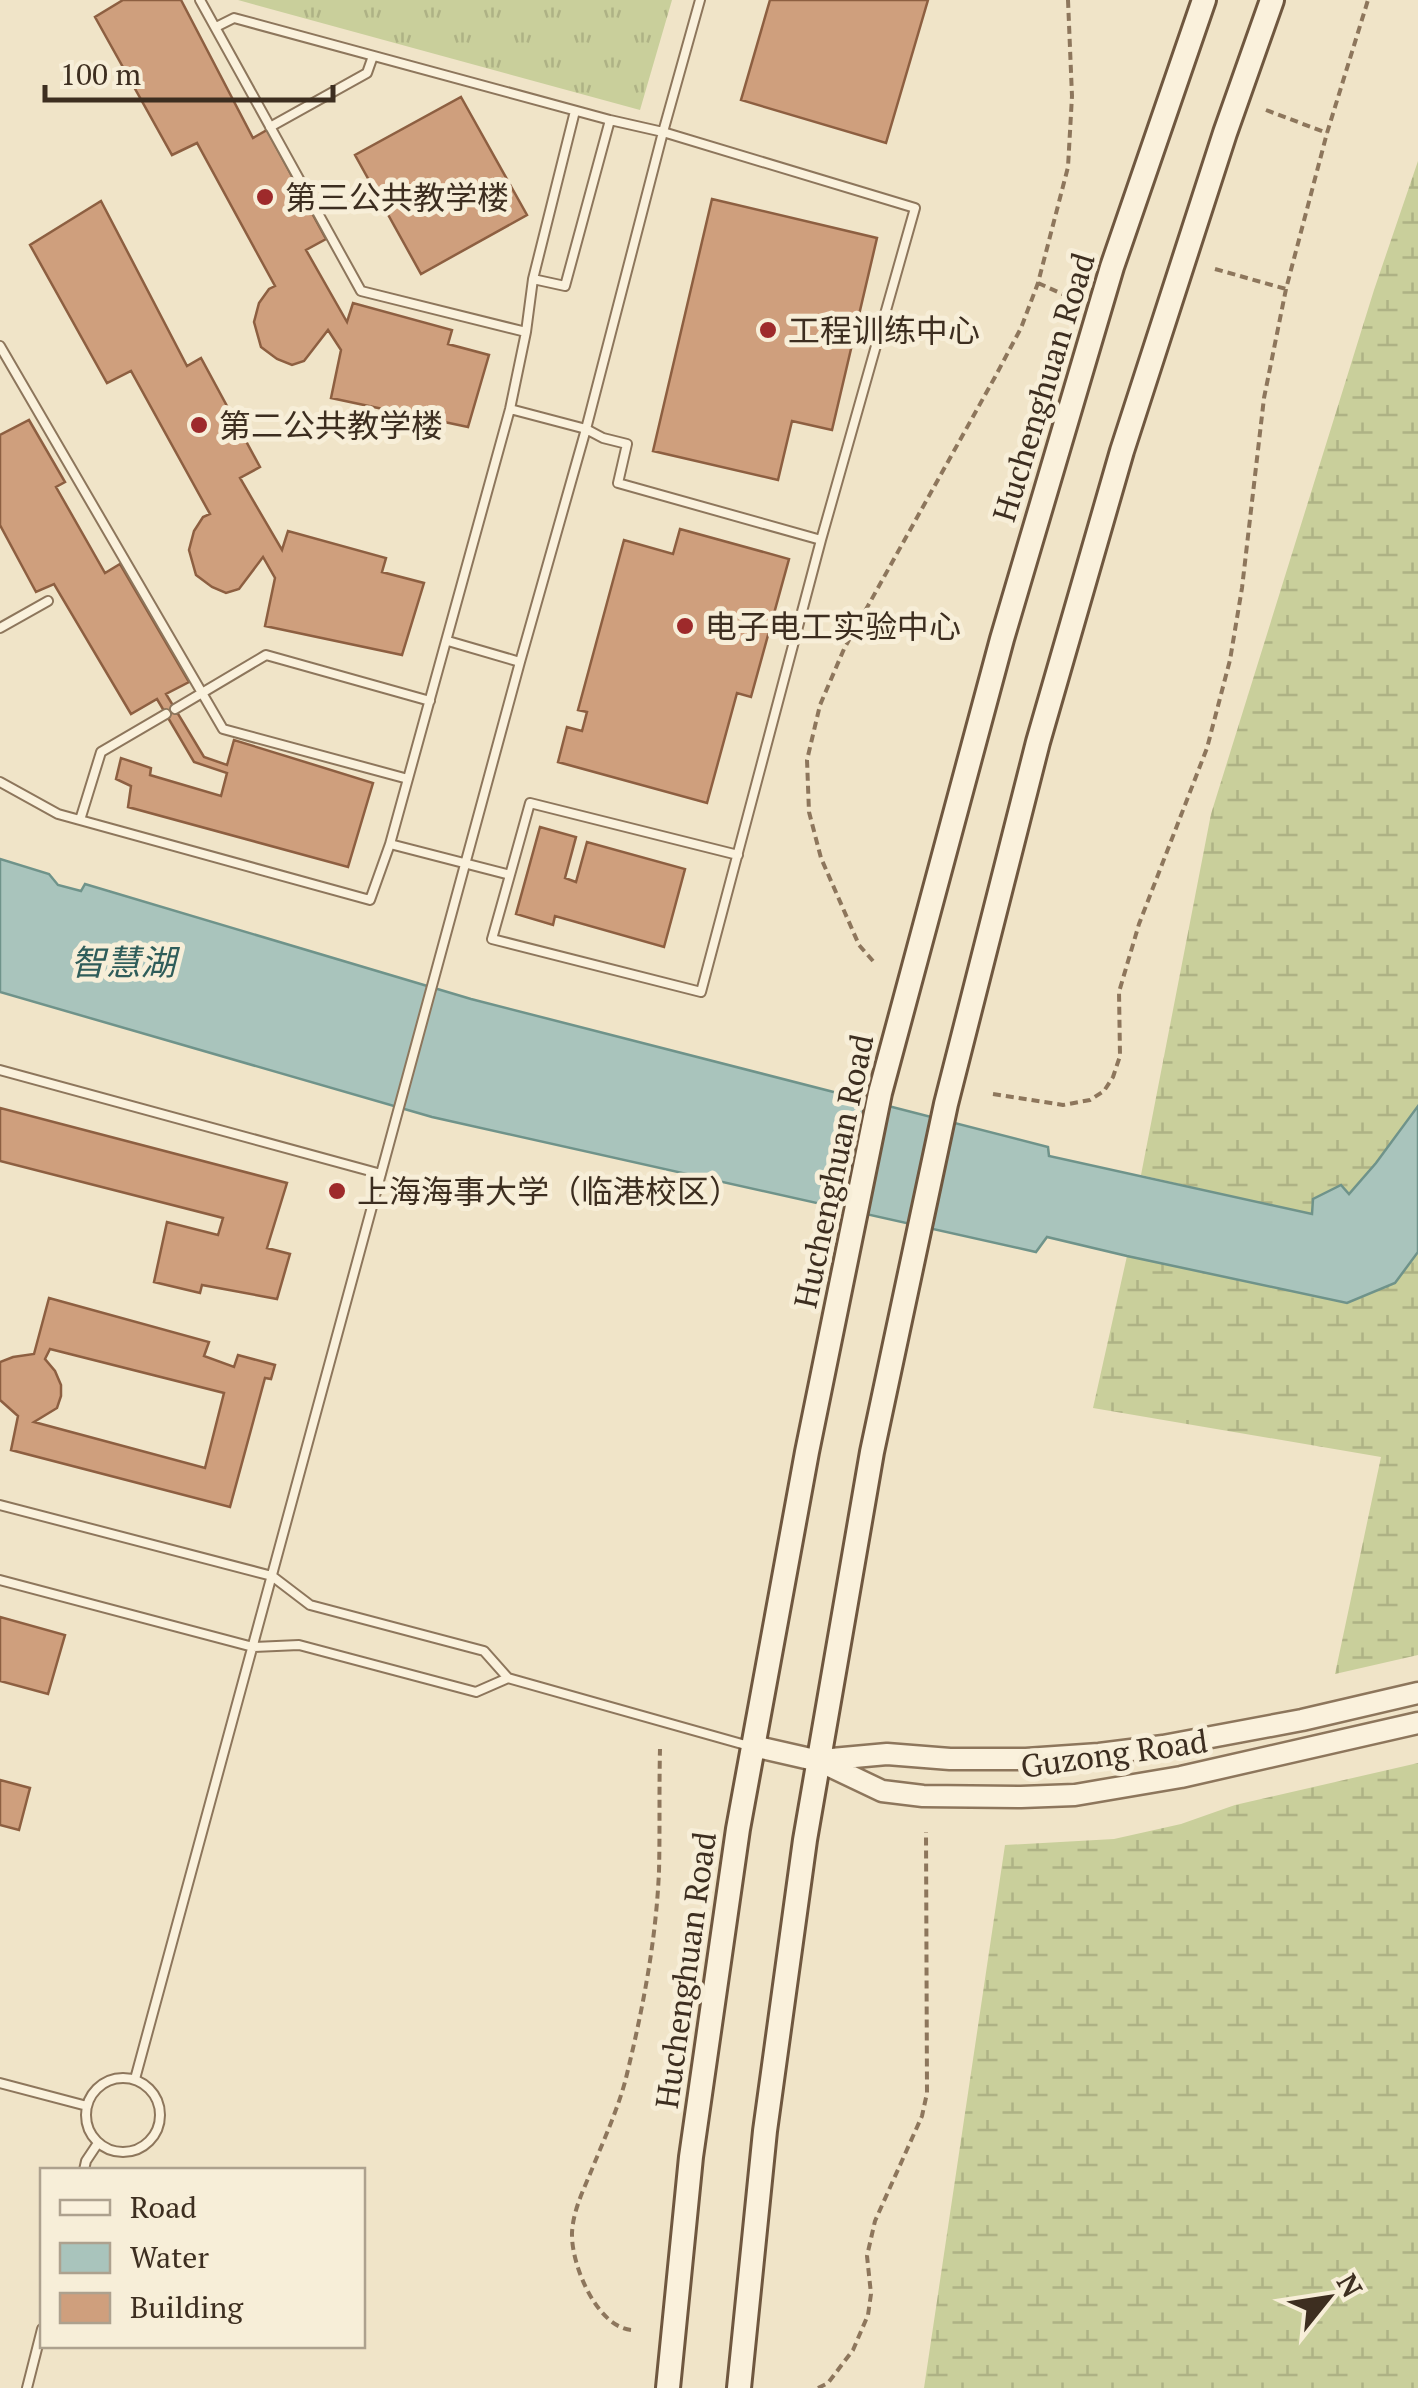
<svg xmlns="http://www.w3.org/2000/svg" width="1418" height="2388" font-family="'PT Serif','Noto Sans SC',serif">
<defs>
<pattern id="grass-tufts" width="24" height="20" patternUnits="userSpaceOnUse" patternTransform="scale(2.5)"><rect width="24" height="20" fill="#c9cf9b"/><path d="M3 7l-1-3M5 7V3M7 7l1-3M15 17l-1-3M17 17v-4M19 17l1-3" fill="none" stroke="#aeb285"/></pattern>
<pattern id="wetland-marsh" width="20" height="14" patternUnits="userSpaceOnUse" patternTransform="scale(2.5)"><rect width="20" height="14" fill="#c9cf9b"/><path d="M1 5h8M5 5V1M11 12h8M15 12V8" fill="none" stroke="#aeb285"/></pattern>
</defs>
<rect width="100%" height="100%" fill="#f0e4c8"/>
<path fill="url(#grass-tufts)" d="M238,0H672L640,110Z"/>
<path fill="url(#wetland-marsh)" d="M1418,161V1106L1376,1163L1348,1195L1313,1215L1141,1175L1211,814L1374,290Z
M1418,1252V1655L1335,1674L1381,1457L1093,1408L1127,1256L1347,1303L1395,1283Z
M1418,1763V2388H924L1005,1845L1114,1839L1181,1824L1235,1805Z"/>
<path fill="#a9c4bc" stroke="#6f938a" stroke-width="2.5" d="M0,859L49,874L58,885L81,891L85,884L471,999L1048,1147L1049,1156L1312,1214L1313,1199L1341,1185L1349,1194L1376,1163L1418,1106V1252L1395,1283L1347,1303L1127,1256L1047,1237L1036,1252L432,1117L0,992Z"/>
<path fill="#cf9f7d" stroke="#8d5f41" stroke-width="2.5" fill-rule="evenodd" d="M123,0H181L253,138L267,130L326,239L306,250L347,322L353,303L452,330L448,344L489,355L468,427L331,398L341,350L328,330L304,361L292,365L277,359L261,347L254,322L259,303L269,289L275,286L197,143L172,155L95,17Z
M770,0H928L886,143L741,100Z
M461,97L527,215L421,274L355,155Z
M712,199L877,238L832,430L792,421L778,480L653,451Z
M101,201L187,366L201,358L260,467L240,478L282,550L288,531L386,558L382,572L424,583L402,655L265,626L275,578L263,557L239,589L226,593L212,587L196,575L189,550L194,531L203,517L210,514L131,371L107,383L30,245Z
M29,420L65,482L56,487L105,573L120,564L189,682L166,694L204,757L227,765L234,740L373,783L348,867L128,807L131,786L116,779L121,758L151,768L150,775L221,796L227,773L194,762L157,699L131,714L54,584L36,592L0,525V435Z
M680,529L789,559L751,697L737,693L707,803L558,762L567,727L582,731L587,712L578,710L624,540L673,554Z
M540,827L576,837L565,878L576,882L587,842L685,869L664,947L555,916L553,925L516,914Z
M0,1108L287,1183L267,1248L290,1254L277,1299L202,1285L200,1293L154,1282L167,1222L218,1235L223,1218L0,1161Z
M49,1298L209,1342L204,1356L234,1367L238,1355L275,1365L271,1379L265,1378L230,1507L11,1450L18,1416L0,1400V1362L13,1357L34,1354ZM50,1349L224,1393L205,1468L34,1422L57,1408L61,1396V1385L55,1371L45,1359Z
M0,1617L65,1635L48,1694L0,1681Z
M0,1780L30,1788L19,1830L0,1825Z"/>
<g fill="none" stroke-linecap="round" stroke-linejoin="round">
<g stroke="#8d765c" stroke-width="12">
<path id="service" d="M200,0L361,291L526,332
M216,27L234,18L610,120L663,132L915,208L821,540L701,992L492,939L510,875L390,844L510,409L526,332L533,279L575,111
M270,127L367,73L373,56
M533,279L565,286L610,120
M0,346L223,729L408,779
M510,409L586,429L603,438L627,444L618,483L821,540
M0,628L48,601
M448,641L520,662
M175,709L266,655L430,701
M0,782L58,814L370,900L390,844
M80,820L101,752L166,714
M510,875L530,803L738,855
M0,1070L381,1174
M0,1505L272,1576L310,1605L484,1651L508,1678
M0,1580L253,1647L299,1645L476,1692L508,1678
M508,1678L749,1746
M86 2115a37 37 0 1 1 74 0a37 37 0 1 1-74 0Z
M135,2079L520,662L586,429L663,132L700,0
M0,2083L87,2106
M84,2170L86,2161L98,2143
M27,2388L42,2329"/>
</g>
<g stroke="#8d765c" stroke-width="25">
<path id="tertiary" d="M753,1746L819,1761L882,1791L923,1796L1021,1797L1075,1795L1181,1777L1418,1723
M821,1760L887,1754L950,1759H1026L1099,1754L1163,1746L1302,1720L1418,1693"/>
</g>
<g stroke="#6f573f" stroke-width="28">
<path id="secondary" d="M668,2388L691,2157L738,1829L807,1452L880,1093L1002,639L1112,267L1204,0
M739,2388L765,2131L805,1840L872,1452L946,1104L1038,742L1122,451L1225,133L1272,0"/>
</g>
<path stroke="#8d765c" stroke-width="4" stroke-dasharray="8 5" stroke-linecap="butt" d="M1266,110L1327,133
M1215,269L1286,289
M1038,283L1069,297
M873,961L859,945L821,858L809,812L807,760L820,705L844,649L995,377L1021,328L1038,283L1068,167L1072,96L1068,0
M993,1094L1063,1105L1090,1100L1104,1091L1113,1077L1120,1056L1119,992L1139,924L1207,748L1230,660L1242,588L1264,398L1286,289L1327,133L1368,0
M631,2330C596,2326 571,2264 572,2233C573,2212 582,2193 590,2174C602,2144 616,2114 625,2082C642,2013 656,1943 659,1871C660,1831 659,1790 660,1749
M818,2388L828,2383L853,2350L868,2315L871,2294L867,2256L875,2221L922,2116L927,2093L926,1832"/>
<use href="#service" stroke="#faf1dc" stroke-width="8"/>
<use href="#tertiary" stroke="#faf1dc" stroke-width="20"/>
<use href="#secondary" stroke="#faf1dc" stroke-width="22"/>
</g>
<g fill="#9e2a2b" stroke="#f7eed8" stroke-width="4">
<circle cx="265" cy="197" r="10"/>
<circle cx="768" cy="330" r="10"/>
<circle cx="199" cy="425" r="10"/>
<circle cx="685" cy="626" r="10"/>
<circle cx="337" cy="1191" r="10"/>
</g>
<g text-anchor="middle" dominant-baseline="central" stroke-width="10" stroke-linejoin="round" paint-order="stroke">
<g font-size="32" fill="#3d2e20" stroke="#f7eed8" text-anchor="start">
<text x="285" y="197">第三公共教学楼</text>
<text x="788" y="330">工程训练中心</text>
<text x="219" y="425">第二公共教学楼</text>
<text x="705" y="626">电子电工实验中心</text>
<text x="357" y="1191">上海海事大学（临港校区）</text>
</g>
<g font-size="32" fill="#3d2e20" stroke="#f7eed8">
<text transform="translate(1043 387) rotate(-73)">Huchenghuan Road</text>
<text transform="translate(833 1171) rotate(-78)">Huchenghuan Road</text>
<text transform="translate(1114 1753) rotate(-8)">Guzong Road</text>
<text transform="translate(685 1970) rotate(-82)">Huchenghuan Road</text>
</g>
<g font-size="35" font-style="italic" fill="#2f5d5a" stroke="#f7eed8">
<text x="123" y="962">智慧湖</text>
</g>
</g>
<rect x="40" y="2168" width="325" height="180" fill="#f7eed8" stroke="#ada18e" stroke-width="2.5"/>
<rect x="60" y="2200" width="50" height="15" fill="#faf1dc" stroke="#ada18e" stroke-width="2.5"/>
<text x="130" y="2218" font-size="30" fill="#3d2e20">Road</text>
<rect x="60" y="2243" width="50" height="30" fill="#a9c4bc" stroke="#ada18e" stroke-width="2.5"/>
<text x="130" y="2268" font-size="30" fill="#3d2e20">Water</text>
<rect x="60" y="2293" width="50" height="30" fill="#cf9f7d" stroke="#ada18e" stroke-width="2.5"/>
<text x="130" y="2318" font-size="30" fill="#3d2e20">Building</text>
<g transform="translate(1328 2298) rotate(60)" stroke="#f7eed8" stroke-width="8" paint-order="stroke">
<path d="M0-8L18 38L0 25L-18 38Z" fill="#3d2e20"/>
<text y="-15" font-size="28" font-weight="bold" text-anchor="middle" fill="#3d2e20">N</text>
</g>
<path d="M45 85v15h288v-15" fill="none" stroke="#3d2e20" stroke-width="5"/>
<text x="60" y="85" font-size="30" fill="#3d2e20" stroke="#f7eed8" stroke-width="8" paint-order="stroke">100 m</text>
</svg>
